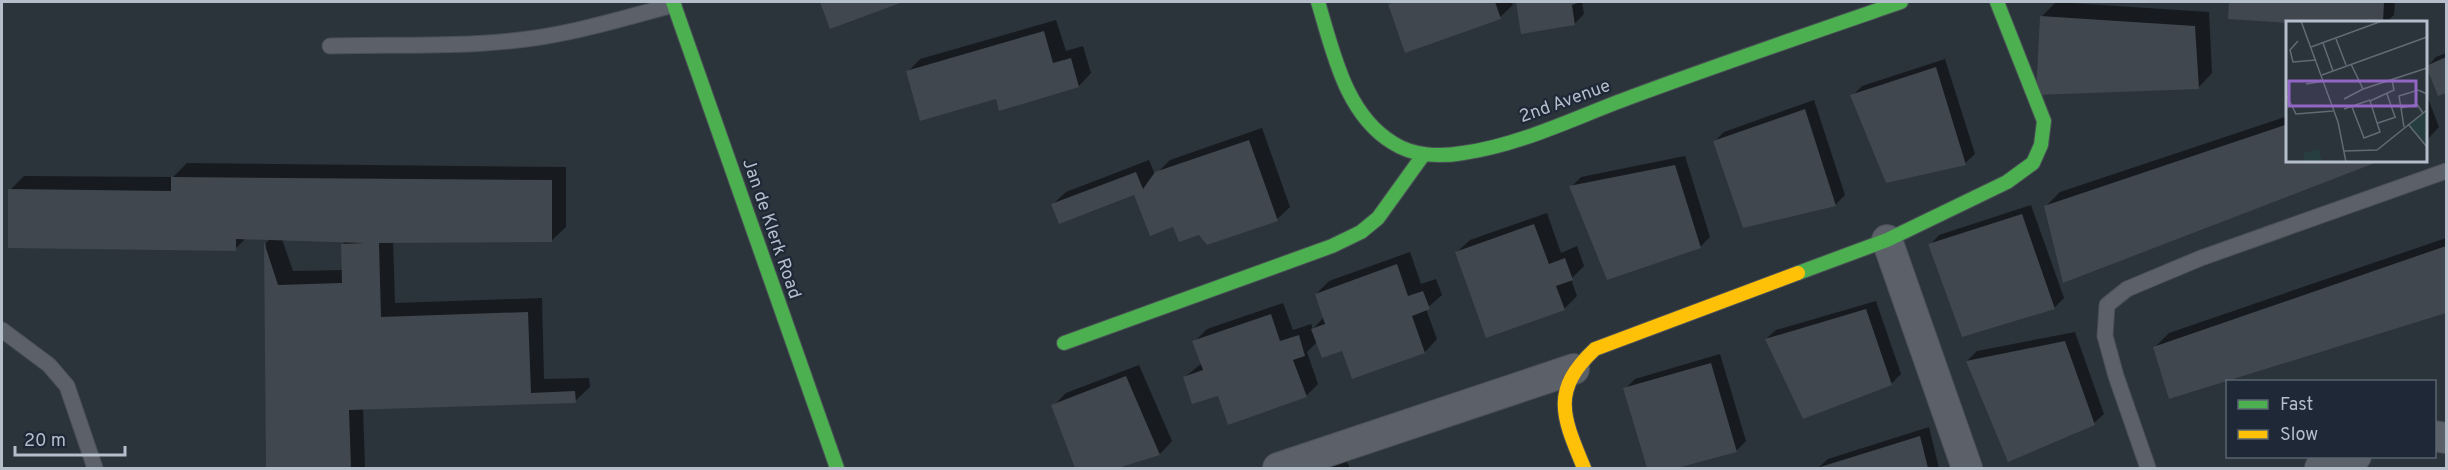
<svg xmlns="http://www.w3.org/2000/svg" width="2448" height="470" font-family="Overpass,sans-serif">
<rect width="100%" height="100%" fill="#2b333b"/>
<path fill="#0007" fill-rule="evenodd" d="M822,2H900L831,27Z
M1392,2H1511L1513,5L1500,17L1389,4Z
M1518,2H1582L1584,14L1574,24L1523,33Z
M2056,2L2209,12L2212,73L2198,88L2041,17Z
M2230,2H2395L2394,15L2386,22H2305L2229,18Z
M1056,20L1066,51L1083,46L1091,73L1079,86L908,72L920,59Z
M2446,53V91L2438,94L2427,67L2436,57Z
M1945,59L1975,154L1965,163L1852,96L1862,86Z
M2426,93L2439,127L2426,141Z
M1814,100L1845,195L1835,205L1715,141L1724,132Z
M2288,116V160H2376L2064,281L2045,207L2060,192Z
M1262,128L1290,207L1277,219L1200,233L1174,225L1135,193L1053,204L1066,192L1149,160L1155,175L1170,160Z
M1685,156L1710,237L1700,247L1571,187L1581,177Z
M187,163L566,167V227L551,241H393L395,303L542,298L544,379L589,378L590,387L575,401L363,408L365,468H267L266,243L270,239L246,238L235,249L10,190L24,176L173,177ZM282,239L346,241L343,244L344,270L293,271Z
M2031,205L2064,298L2054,308L1930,245L1939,235Z
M1547,213L1561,253L1577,246L1584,266L1571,279L1577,296L1564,309L1457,252L1470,240Z
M2446,238V312L2170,397L2155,347L2169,333Z
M1410,252L1421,284L1436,279L1442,295L1426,309L1437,339L1425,352L1343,349L1317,342L1307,352L1318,384L1306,396L1219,394L1185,377L1202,363L1194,342L1207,329L1283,303L1293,330L1311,324L1313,329L1324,317L1316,294L1329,281Z
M1876,301L1901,374L1891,384L1766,339L1776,330Z
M2075,332L2104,414L2094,423L2009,460L1967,361L1977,351Z
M1720,354L1746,441L1736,451L1671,468H1648L1625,389L1635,379Z
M1139,365L1172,441L1160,454L1113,468H1077L1053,406L1066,393Z
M1929,427L1939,468H1818L1828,459Z
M1340,447L1350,468H1281Z"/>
<path fill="#40474e" d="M820,2H903L830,29Z
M1395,2H1495L1501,19L1405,53L1388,4Z
M1516,2H1580L1572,5L1575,25L1521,34Z
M2229,2H2384L2383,22L2288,23L2228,19Z
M2040,16L2195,26L2199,89L2036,95Z
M1044,31L1053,63L1071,58L1079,87L999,111L996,99L920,121L906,71Z
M2446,57V93L2438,96L2426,66Z
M1936,67L1966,165L1886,183L1850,95Z
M1805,109L1836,206L1743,228L1713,141Z
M2288,124V160L2380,161L2063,283L2044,206Z
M1249,140L1278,221L1207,245L1199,235L1179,242L1173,227L1150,236L1134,195L1059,224L1051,204L1136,172L1143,189L1155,172Z
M1675,165L1701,248L1607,280L1569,186Z
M171,177L552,180V242L379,243L381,317L528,312L531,393L575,391L576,403L349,410L351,468H266L264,242L278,285L342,283L341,244L364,243L236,239V251L8,248V189L171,191Z
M2022,214L2055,309L1962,337L1928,244Z
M1534,224L1549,264L1565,258L1573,280L1556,286L1565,310L1486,338L1455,252Z
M2446,246V313L2169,399L2153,347Z
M1397,264L1408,296L1423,291L1430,309L1412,316L1425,353L1352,379L1342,351L1322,358L1311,329L1325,324L1315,294Z
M1866,309L1892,385L1803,419L1765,339Z
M1271,314L1280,341L1299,335L1305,356L1293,360L1307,397L1228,425L1218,396L1192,404L1183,377L1203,370L1192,341Z
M2065,341L2095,425L2008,462L1966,361Z
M1711,363L1737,452L1677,468H1647L1623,388Z
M1126,376L1160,455L1118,468H1075L1051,405Z
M1920,436L1928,468H1817Z"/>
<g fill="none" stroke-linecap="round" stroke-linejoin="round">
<g stroke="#494f55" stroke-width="17">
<path id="lane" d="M330,46C408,44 491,49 568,32C603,25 638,14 674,5
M2,330L49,365L67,386L95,468
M2148,468L2116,376L2105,336L2107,305L2127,289L2201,258L2446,171"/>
</g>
<g stroke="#494f55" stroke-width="32">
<path id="street" d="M1887,240L1967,468
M2434,436L2446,438
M1278,468L1574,369
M2320,468L2356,456"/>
</g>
<g stroke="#494f55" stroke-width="16">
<path id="fast" d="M673,2L837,468
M1318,2C1333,51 1345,114 1393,143C1413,156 1440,157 1463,153C1521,145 1576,117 1631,97C1720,64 1811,33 1901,2
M1798,273L1887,240L2007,182L2033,163L2041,145L2044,121L1997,2
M1064,343L1332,246L1361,232L1378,218L1424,154"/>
</g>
<g stroke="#494f55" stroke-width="16">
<path id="slow" d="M1584,468C1563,417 1550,391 1595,349L1798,273"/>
</g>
<use href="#lane" stroke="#5c6068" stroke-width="15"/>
<use href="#street" stroke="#5c6068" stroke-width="30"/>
<use href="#fast" stroke="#4caf50" stroke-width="14"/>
<use href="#slow" stroke="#ffc107" stroke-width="14"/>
</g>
<g text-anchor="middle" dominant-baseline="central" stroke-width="4.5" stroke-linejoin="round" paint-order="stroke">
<g font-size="18" fill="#b5becb" stroke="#1e2836">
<text transform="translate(1565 102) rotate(-20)">2nd Avenue</text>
<text transform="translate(771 229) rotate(71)">Jan de Klerk Road</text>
</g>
</g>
<g transform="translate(2286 21)">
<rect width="141" height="141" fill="#2b333b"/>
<path d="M139,92L141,96L140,123L123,103ZM33,128L36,141H19L17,132Z" fill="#273e41"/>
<path fill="none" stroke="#626b75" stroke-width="1.5" d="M15,0L52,101L60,141M50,18L60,44M12,20L4,29L7,41L30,39M37,22L47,50M25,26L96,0M65,43L77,68L141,47M36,54L141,16M20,63L38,60M0,73L10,93L47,90M101,73L109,96M58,78L77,68M66,86L78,117L94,111L84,80L108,69L106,59M115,87L113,75L132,69L141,73M58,88L84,79M92,102L110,96M122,103L141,126M118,106L115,87L131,83L137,92M58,130L91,129L141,89"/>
<path fill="#9266c4" fill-opacity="0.15" stroke="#9266c4" stroke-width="3" d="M3,60H130V85H3Z"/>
<rect width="141" height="141" fill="none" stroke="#b5becb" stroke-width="3"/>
</g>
<rect width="2448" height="470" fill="none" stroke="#b5becb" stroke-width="6"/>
<rect x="2226" y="380" width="210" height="78" fill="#1e2836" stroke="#5a6472" stroke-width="1.5"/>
<rect x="2238" y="400" width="30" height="9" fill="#4caf50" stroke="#5a6472" stroke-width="1.5"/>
<text x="2280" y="410" font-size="18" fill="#b5becb">Fast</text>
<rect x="2238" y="430" width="30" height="9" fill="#ffc107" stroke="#5a6472" stroke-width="1.5"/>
<text x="2280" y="440" font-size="18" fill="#b5becb">Slow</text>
<path d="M15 446v9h110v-9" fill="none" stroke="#b5becb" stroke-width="3"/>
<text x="24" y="446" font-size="18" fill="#b5becb" stroke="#1e2836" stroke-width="4.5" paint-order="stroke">20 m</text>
</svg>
